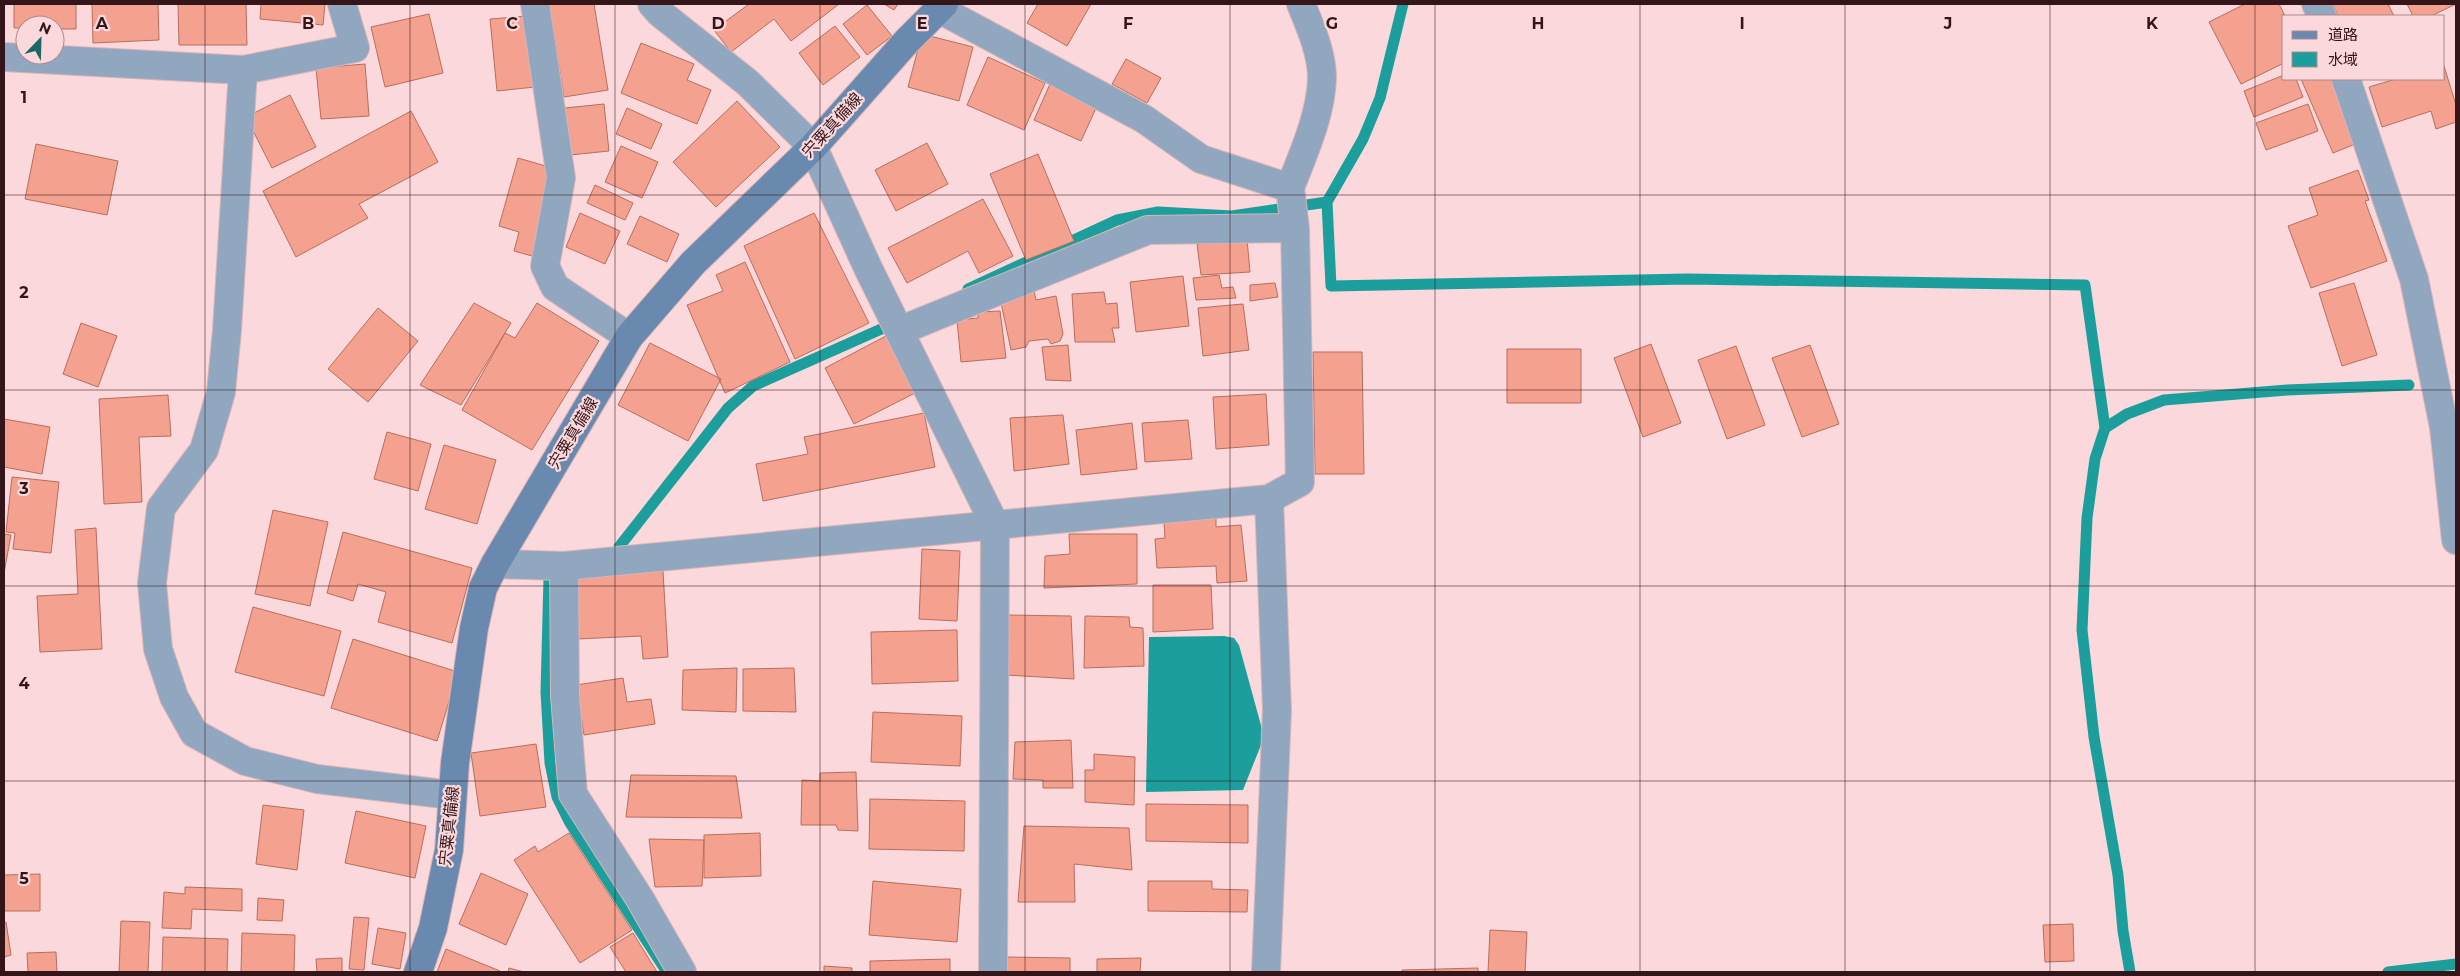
<svg xmlns="http://www.w3.org/2000/svg" width="2460" height="976" font-family="Montserrat,'Noto Sans JP',sans-serif">
<rect width="100%" height="100%" fill="#fbd8db"/>
<path fill="#1c9f9c" d="M1224,636L1234,638L1239,645L1262,729L1263,740L1243,790L1146,792L1149,637Z"/>
<g fill="none" stroke-linecap="round" stroke-linejoin="round">
<path stroke="#1c9f9c" stroke-width="11" d="M1327,202L1331,286L1688,279L2085,285L2105,428
M968,289L1117,220L1158,212L1232,216L1327,202L1363,139L1380,98L1403,4
M619,547L728,408L753,386L897,322
M549,578L546,692L550,763L557,797L570,823L665,969
M2130,972L2123,931L2118,875L2094,737L2082,630L2087,518L2095,459L2105,428L2127,414L2164,400L2287,390L2409,385
M2388,972L2456,964"/>
</g>
<path fill="#f5a18f" stroke="#b76e5e" d="M14,4H76V29H55V25H25V28H14Z
M92,4H158L159,40L93,43Z
M178,4H246L247,45H179Z
M261,4H325L323,25L260,19Z
M549,4H594L608,90L564,97Z
M749,4H839L791,41L774,19L731,52L714,30Z
M884,4H898L894,10Z
M1038,4H1091L1067,46L1027,23Z
M2245,4H2279L2285,16L2284,63L2241,84L2209,22Z
M2333,4H2388L2394,16H2338Z
M2407,4H2456L2431,16H2413Z
M867,5L892,36L867,55L843,24Z
M429,14L443,73L385,87L371,27Z
M528,16L535,87L497,91L490,19Z
M835,26L860,57L823,85L799,53Z
M922,34L973,47L959,101L908,87Z
M641,43L694,64L687,80L711,90L697,124L621,93Z
M988,57L1045,83L1024,130L967,105Z
M1126,59L1161,78L1147,103L1112,84Z
M365,64L369,116L321,119L316,68Z
M2444,66L2456,105V122L2436,129L2431,111L2382,127L2369,87L2396,79H2444Z
M2284,75V79H2296L2303,97L2254,117L2244,91Z
M2301,79H2331L2358,143L2333,153Z
M1050,84L1097,106L1081,141L1034,120Z
M290,95L316,147L272,168L246,117Z
M737,101L780,147L716,207L673,162Z
M604,104L609,151L570,155L565,108Z
M2308,104L2318,131L2266,150L2256,123Z
M627,108L662,124L651,149L616,134Z
M411,111L438,162L359,204L368,218L296,257L263,191Z
M927,143L948,184L896,211L875,170Z
M36,144L118,161L107,215L25,199Z
M621,146L658,162L642,198L605,182Z
M1038,154L1074,241L1026,260L990,174Z
M518,158L556,169L532,256L514,251L519,232L499,226Z
M2358,170L2369,200L2365,201L2387,261L2311,288L2288,226L2318,215L2309,188Z
M595,185L633,203L625,220L587,203Z
M983,199L1013,256L979,273L968,251L907,283L888,248Z
M580,213L620,231L605,264L566,247Z
M814,213L869,323L795,359L744,246Z
M640,216L679,234L667,262L627,244Z
M1247,239L1250,272L1201,275L1197,244Z
M745,262L790,362L725,393L687,305L723,291L716,275Z
M1219,275L1222,288L1233,287L1236,298L1196,300L1193,278Z
M1183,276L1189,326L1136,332L1130,282Z
M1275,283L1278,297L1250,301V285Z
M2354,283L2377,355L2342,366L2319,293Z
M1033,286L1036,300L1056,296L1063,334L1060,341L1051,344L1048,339L1029,341L1026,347L1011,350L999,293Z
M1104,292L1106,304L1117,303L1119,328H1112L1115,342H1075L1072,294Z
M474,303L511,323L461,405L420,385Z
M537,303L599,341L532,450L462,410L505,333L515,338Z
M1243,304L1249,350L1203,356L1198,308Z
M378,308L418,341L368,402L328,369Z
M1000,311L1006,358L961,362L957,320L978,318V312Z
M81,323L117,336L98,387L63,374Z
M886,336L915,393L854,424L825,368Z
M650,343L721,379L688,441L618,405Z
M1651,344L1681,423L1643,437L1614,358Z
M1068,345L1071,381L1046,380L1042,347Z
M1810,345L1839,424L1802,437L1772,358Z
M1736,346L1765,425L1727,439L1698,360Z
M1507,349H1581V403H1507Z
M1313,352H1362L1364,474H1315Z
M1266,394L1269,445L1216,449L1213,397Z
M168,395L171,436L139,437L142,502L104,504L99,399Z
M924,413L935,467L763,501L756,464L808,454L804,437Z
M1063,415L1069,464L1014,471L1010,418Z
M4,419L50,427L42,474L4,467Z
M1188,420L1192,459L1145,462L1142,423Z
M1132,423L1137,469L1081,475L1076,430Z
M387,432L431,444L418,491L374,479Z
M444,445L496,460L477,524L425,509Z
M12,477L59,482L51,553L13,549L15,533L6,532Z
M273,510L328,522L310,606L255,594Z
M1216,518V527L1241,525L1247,581L1217,583L1216,566L1157,568L1155,539L1165,538L1164,522Z
M96,528L102,649L40,652L37,596L78,594L75,530Z
M343,532L472,568L452,643L378,622L386,592L358,584L353,601L327,593Z
M4,534L11,535L4,573Z
M1069,534H1137V584L1044,588L1045,556L1070,554Z
M922,549L960,551L957,621L919,619Z
M663,571L668,657L643,659L641,636L577,639L573,576Z
M1153,585H1211L1213,629L1153,632Z
M253,607L341,631L324,696L235,672Z
M1008,615L1071,616L1074,679L1006,675Z
M1085,616L1129,617L1130,627L1143,628L1144,666L1084,668Z
M957,630L958,681L872,684L871,632Z
M353,639L458,672L437,741L331,708Z
M737,668L736,712L682,710L683,670Z
M794,668L796,712L743,711V669Z
M623,678L627,702L651,699L655,724L584,735L576,685Z
M873,712L962,716L960,766L871,762Z
M1071,740L1073,788H1043V780L1013,779L1015,742Z
M536,744L546,807L480,816L471,753Z
M1094,754L1135,757L1134,805L1085,802V770H1094Z
M856,772L858,831L838,830L836,825H801L802,780L820,781V773Z
M631,775L736,776L742,818L626,817Z
M870,799L965,801L964,851L869,849Z
M1146,804L1248,805V843L1146,841Z
M263,805L304,810L297,870L256,864Z
M356,811L426,826L415,878L345,863Z
M1024,826L1129,828L1132,870L1074,864L1075,902H1018Z
M569,833L632,930L580,963L514,860L535,846L538,852Z
M760,833L761,876L704,878V835Z
M649,839L704,840L702,886L655,887Z
M481,873L528,894L506,945L459,924Z
M40,874V911H4V875Z
M873,881L961,889L957,942L869,935Z
M1148,881H1212V889L1248,890L1247,912L1148,911Z
M185,887L242,889V911L192,909L191,929L162,928L164,892L185,894Z
M258,898L284,900L282,921L257,920Z
M354,917L369,918L364,970L349,969Z
M121,921L150,922L148,972H119Z
M6,922L11,955L4,957V923Z
M2073,924L2074,961L2045,962L2043,925Z
M378,928L406,933L400,969L372,964Z
M1490,930L1527,932L1525,972H1488Z
M242,933L295,935L294,972H241Z
M633,933L657,972H626L610,947Z
M163,937L228,939L227,972H162Z
M446,949L500,971V972H437Z
M56,952L57,972H28L27,953Z
M1007,957L1070,958V972H1006Z
M342,958V972H317L316,959Z
M1141,958L1140,972H1097V959Z
M950,959V972H870V961Z
M824,966L852,968V972H824Z
M509,968L524,972H508Z
M1478,968V972H1402V970Z"/>
<g fill="none" stroke-linecap="round" stroke-linejoin="round">
<g stroke="#d7b5b8" stroke-width="30">
<path id="minor" d="M535,4L561,178L545,266L555,287L629,337
M652,4L660,13L748,83L813,147L868,268L995,525L993,972
M2316,4L2322,16
M4,57L243,70L355,48L342,4
M243,70L227,330L221,392L204,450L161,508L152,583L158,649L174,697L194,733L245,761L317,779L452,795
M2346,79L2414,279L2444,427L2456,540
M1290,188C1303,154 1321,115 1322,78C1322,53 1310,26 1301,4
M899,331L1148,230L1295,228
M495,564L564,566L1269,499L1300,482L1295,228L1290,188L1201,159L1144,119L939,9
M564,566L565,696L573,794L640,899L682,972
M1266,972L1277,710L1269,499"/>
</g>
<g stroke="#d7b5b8" stroke-width="30">
<path id="tertiary" d="M2444,427L2456,425"/>
</g>
<g stroke="#d7b5b8" stroke-width="30">
<path id="secondary" d="M418,972L433,928L449,850L455,763L474,628L483,588L495,564L629,337L693,263L813,147L907,41L944,4"/>
</g>
<use href="#minor" stroke="#91a7c0" stroke-width="28"/>
<use href="#tertiary" stroke="#91a7c0" stroke-width="28"/>
<use href="#secondary" stroke="#6a89ae" stroke-width="28"/>
</g>
<path fill="none" stroke="#34161a" stroke-width="1" stroke-opacity="0.55" d="M205,4V972M410,4V972M615,4V972M820,4V972M1025,4V972M1230,4V972M1435,4V972M1640,4V972M1845,4V972M2050,4V972M2255,4V972M4,195H2456M4,390H2456M4,586H2456M4,781H2456"/>
<g text-anchor="middle" dominant-baseline="central" stroke-width="4.5" stroke-linejoin="round" paint-order="stroke">
<g font-size="16" fill="#34161a" stroke="#fbd8db">
<text transform="translate(832 125) rotate(-48)">宍粟真備線</text>
<text transform="translate(573 433) rotate(-59)">宍粟真備線</text>
<text transform="translate(449 826) rotate(-84)">宍粟真備線</text>
</g>
</g>
<g font-size="16" text-anchor="middle" font-weight="bold" fill="#34161a" stroke="#fbd8db" stroke-width="4.5" stroke-linejoin="round" paint-order="stroke">
<text x="102" y="29">A</text>
<text x="308" y="29">B</text>
<text x="512" y="29">C</text>
<text x="718" y="29">D</text>
<text x="922" y="29">E</text>
<text x="1128" y="29">F</text>
<text x="1332" y="29">G</text>
<text x="1538" y="29">H</text>
<text x="1742" y="29">I</text>
<text x="1948" y="29">J</text>
<text x="2152" y="29">K</text>
<text x="24" y="103">1</text>
<text x="24" y="298">2</text>
<text x="24" y="494">3</text>
<text x="24" y="689">4</text>
<text x="24" y="884">5</text>
</g>
<rect width="2460" height="976" fill="none" stroke="#34161a" stroke-width="10"/>
<rect x="2282" y="15" width="162" height="65" fill="#fbd8db" stroke="#ab8a8e"/>
<rect x="2292" y="31" width="25" height="8" fill="#6a89ae" stroke="#ab8a8e"/>
<text x="2328" y="40" font-size="15" fill="#34161a">道路</text>
<rect x="2292" y="52" width="25" height="15" fill="#1c9f9c" stroke="#ab8a8e"/>
<text x="2328" y="65" font-size="15" fill="#34161a">水域</text>
<g transform="translate(40 40) rotate(23)"><circle r="24" fill="#fbd8db" stroke="#ab8a8e"/>
<path d="M0-4L9 19L0 12L-9 19Z" fill="#1a6866"/>
<text y="-8" font-size="14" font-weight="bold" text-anchor="middle" fill="#34161a">N</text>
</g>
</svg>
